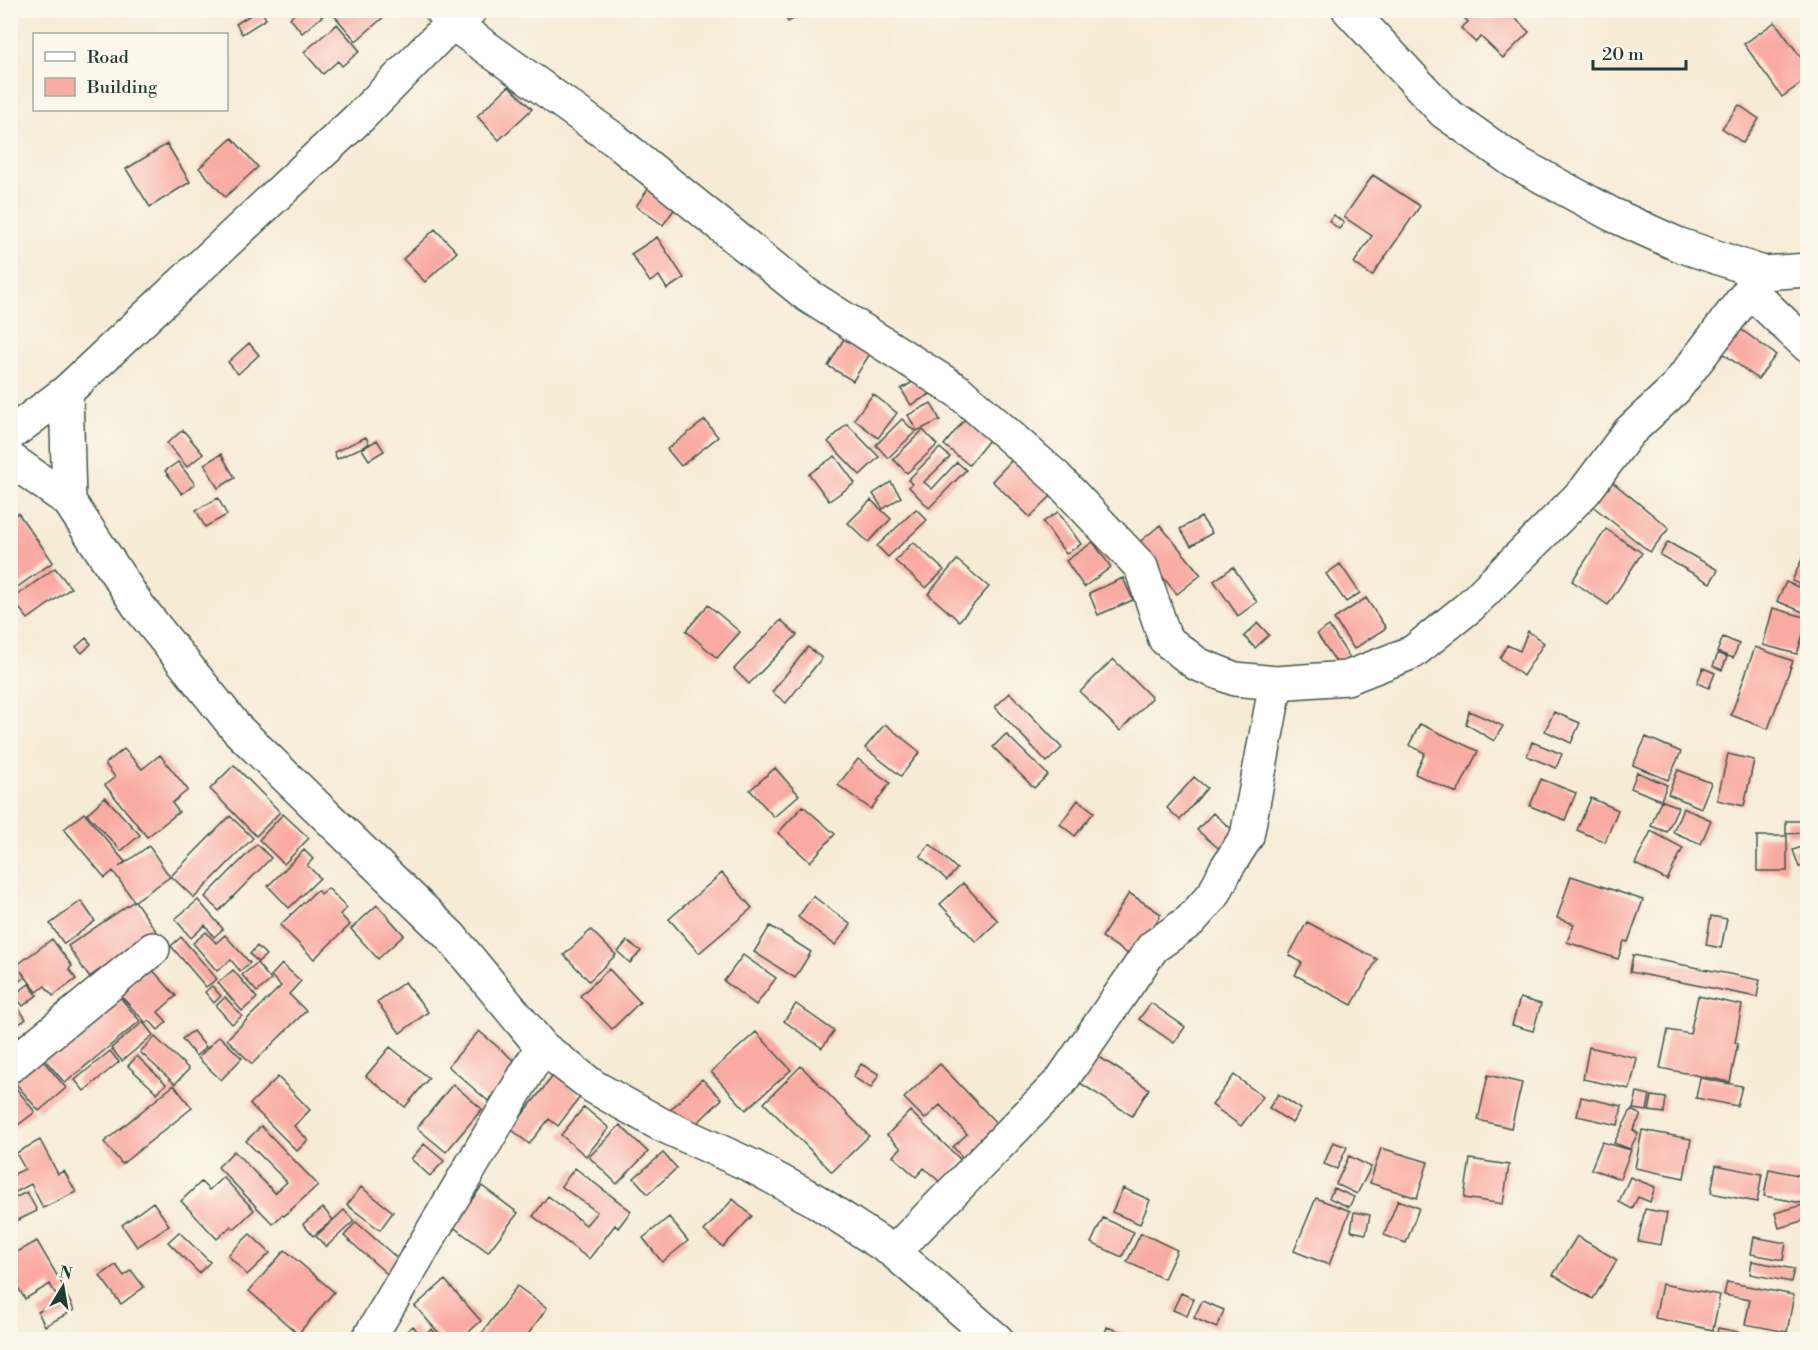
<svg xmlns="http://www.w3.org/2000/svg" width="1818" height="1350" font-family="'Libre Bodoni',serif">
<rect width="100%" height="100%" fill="#fbf7ec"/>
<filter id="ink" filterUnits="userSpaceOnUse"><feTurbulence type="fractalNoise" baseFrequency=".0167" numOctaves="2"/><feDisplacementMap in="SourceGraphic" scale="12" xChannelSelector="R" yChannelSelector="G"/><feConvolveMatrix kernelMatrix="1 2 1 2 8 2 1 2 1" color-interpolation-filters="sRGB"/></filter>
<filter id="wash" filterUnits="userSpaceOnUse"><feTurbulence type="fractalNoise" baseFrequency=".008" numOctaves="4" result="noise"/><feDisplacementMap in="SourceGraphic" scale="24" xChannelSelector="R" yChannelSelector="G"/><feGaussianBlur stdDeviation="1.35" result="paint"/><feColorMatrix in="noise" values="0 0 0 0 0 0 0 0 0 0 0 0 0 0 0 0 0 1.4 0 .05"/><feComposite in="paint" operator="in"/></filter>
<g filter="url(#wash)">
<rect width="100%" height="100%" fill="#f6ebd5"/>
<g id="blocks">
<path fill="#f9aaa3" d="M258,10H261L266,19L242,34L236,24Z
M299,10H330L302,33L290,18Z
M337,10H383L386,15L356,41L333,14Z
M782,10H810L788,22Z
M1457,10H1507L1529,32L1503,58L1481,37L1475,42L1461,28L1468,22Z
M1775,22L1808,67V78L1782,97L1744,44Z
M337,24L360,51L342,66L338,61L323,74L304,52Z
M509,86L532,109L499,140L477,116Z
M1739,105L1759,119L1743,143L1722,128Z
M232,138L258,167L225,197L199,168Z
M167,144L190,182L150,207L126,169Z
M1373,175L1420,206L1372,276L1354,263L1372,236L1344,217Z
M656,178L683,197L663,225L636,206Z
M1334,215L1344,223L1339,229L1329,221Z
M435,229L457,252L425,282L403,259Z
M657,237L684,278L667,289L659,276L650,282L631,254Z
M1735,325L1776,355L1758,379L1717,349Z
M845,337L871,352L853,381L828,366Z
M249,343L259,355L238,374L228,362Z
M924,375L934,392L911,405L901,389Z
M873,394L897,413L878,438L854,419Z
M931,403L940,420L917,431L908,415Z
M968,415L993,435L969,465L944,445Z
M902,419L915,432L888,458L876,445Z
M705,420L718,437L681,466L667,449Z
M847,424L879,457L860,475L828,442Z
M183,430L203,454L187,467L167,443Z
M923,430L937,445L907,473L893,459Z
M366,437L369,444L337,459L334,452Z
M377,440L384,451L369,460L362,449Z
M940,448L950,457L924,482L932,489L957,462L966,470L929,508L909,487L912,484L908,480Z
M221,454L235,478L218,488L204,464Z
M835,456L855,483L829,501L809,474Z
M1014,458L1053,494L1030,517L992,481Z
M178,462L195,484L182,494L165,471Z
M1610,480L1669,528L1650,552L1590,504Z
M891,482L901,497L883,509L873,494Z
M218,498L227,515L205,527L196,510Z
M871,500L891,519L868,542L848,523Z
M916,509L927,520L888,557L877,546Z
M1058,512L1081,544L1066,554L1043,522Z
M18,513L53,562L10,592V519Z
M1201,517L1212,533L1191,546L1180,529Z
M1160,525L1201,575L1177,594L1136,545Z
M1606,529L1642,553L1608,605L1572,581Z
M913,542L944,570L926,588L895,561Z
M1093,542L1111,567L1084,587L1066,561Z
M1668,542L1718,570L1710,583L1660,555Z
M1808,546V588L1792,581Z
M957,560L989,587L959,621L928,594Z
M1340,564L1360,593L1346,602L1326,574Z
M1233,567L1257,602L1238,616L1214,581Z
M55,568L71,588L28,619L12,599Z
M1123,578L1133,600L1098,615L1089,593Z
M1786,582L1808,591V614L1777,601Z
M1366,598L1386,628L1354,649L1334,619Z
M708,605L740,632L717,658L686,631Z
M1773,608L1808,618L1797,654L1763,645Z
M781,620L797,635L749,684L734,669Z
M1258,623L1269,635L1255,648L1244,636Z
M1329,626L1352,661L1340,668L1317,634Z
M1528,631L1544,643L1523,676L1500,658L1507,645L1520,651Z
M1723,637L1739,644L1733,658L1717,652Z
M86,638L91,644L82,653L76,647Z
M808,647L822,658L786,703L772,692Z
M1755,647L1793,661L1768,729L1731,715Z
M1718,653L1727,657L1722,670L1713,666Z
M1113,659L1152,698L1120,731L1080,692Z
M1703,668L1715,673L1709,688L1697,683Z
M1010,693L1062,748L1047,762L995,707Z
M1469,711L1503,726L1494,741L1466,724Z
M1554,712L1580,723L1571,743L1545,731Z
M885,724L920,752L901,776L865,748Z
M1420,724L1478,751L1457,793L1415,774L1425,753L1409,745Z
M1006,734L1048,775L1034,788L993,747Z
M1646,737L1681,752L1668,780L1633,765Z
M1532,742L1562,754L1556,768L1527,756Z
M124,749L142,769L160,755L188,790L172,803L179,812L147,837L105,785L115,777L105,764Z
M1728,754L1754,760L1744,806L1717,800Z
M858,759L890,783L871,809L838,785Z
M234,765L280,812L256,836L210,789Z
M775,768L799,795L774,817L750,790Z
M1678,770L1711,783L1701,808L1668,794Z
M1637,772L1667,785L1661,800L1631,788Z
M1194,777L1207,788L1180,820L1167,808Z
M1541,779L1576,793L1565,820L1530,806Z
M105,797L140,835L121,851L87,814Z
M1591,798L1618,810L1605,842L1577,830Z
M1078,800L1094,812L1075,836L1060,824Z
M1661,800L1678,807L1667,832L1651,826Z
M803,806L835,834L810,862L778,833Z
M1683,808L1711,820L1701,844L1673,832Z
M84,813L125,862L119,867L149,846L170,877L135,901L156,931L89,977L68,946L134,901L113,871L105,878L64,829Z
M1213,813L1238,835L1223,852L1197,830Z
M283,814L309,838L284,864L259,840Z
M230,816L253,838L194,898L171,876Z
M1786,821H1801V833L1786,834Z
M1651,831L1683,848L1667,880L1635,864Z
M1757,836H1787V871H1757Z
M257,844L271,858L219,911L205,897Z
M930,844L957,869L947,880L920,856Z
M1808,845V865L1799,867L1793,850Z
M304,850L313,859L307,865L320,878L289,908L268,886Z
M722,873L752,908L699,953L669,919Z
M1571,876L1643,900L1628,942L1624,941L1618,959L1567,942L1574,924L1557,918Z
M963,883L998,921L976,942L940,904Z
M328,888L347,908L340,914L350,925L314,959L280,925L317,890L321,894Z
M1129,893L1161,914L1134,958L1102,937Z
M813,896L851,925L835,945L798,917Z
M198,900L223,929L214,937L205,925L191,938L175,919Z
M81,901L95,921L64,944L50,924Z
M377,905L404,935L378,959L351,929Z
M1711,916L1727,919L1721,948L1706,945Z
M1307,922L1377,959L1352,1005L1295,975L1302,963L1289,955Z
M770,926L811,952L795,978L754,952Z
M591,930L616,955L589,981L564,955Z
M206,932L216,943L225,935L250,963L240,971L231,960L217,971L193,943Z
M181,937L217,979L206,987L171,946Z
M52,939L72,966L69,969L76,979L53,996L45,986L37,992L21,971L25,977L17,983L10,974V966L15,962L17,965Z
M627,941L641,951L630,963L618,952Z
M257,946L266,955L258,962L250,954Z
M743,955L776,978L756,1005L724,981Z
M1633,955L1760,980L1757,997L1630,972Z
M257,963L271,980L257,992L242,975Z
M282,964L301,981L289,994L306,1011L252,1064L227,1039L281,986L271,976Z
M149,966L176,996L158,1012L167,1022L158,1030L149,1020L146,1023L119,994Z
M609,969L640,1002L612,1029L580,996Z
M233,970L257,998L242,1011L218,983Z
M405,982L428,1012L400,1033L377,1002Z
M29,984L37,995L23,1006L14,995Z
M212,986L221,996L214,1003L205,992Z
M113,989L140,1021L65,1083L38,1052Z
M10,996L26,1019L10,1030Z
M1698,996L1742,1005L1735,1043H1738L1730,1082L1660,1068L1668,1030L1690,1034Z
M225,997L242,1016L232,1024L216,1006Z
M1520,998L1541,1004L1533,1031L1512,1025Z
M1151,1003L1185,1027L1174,1043L1139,1019Z
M796,1004L834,1031L822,1048L784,1021Z
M143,1022L153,1035L122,1061L111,1048Z
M193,1031L206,1047L196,1056L182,1039Z
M479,1031L519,1065L488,1101L448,1066Z
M756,1032L791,1070L746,1110L711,1072Z
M219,1036L242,1058L221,1080L198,1058Z
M155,1037L189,1069L175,1084L140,1052Z
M390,1047L429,1078L405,1107L366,1076Z
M1589,1047L1637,1058L1630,1089L1583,1079Z
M1087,1049L1149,1089L1132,1116L1069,1076Z
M110,1051L119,1062L84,1091L75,1080Z
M39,1056L66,1088L39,1111L12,1079Z
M137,1056L166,1084L157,1093L128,1066Z
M861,1064L879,1074L871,1088L853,1077Z
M940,1064L1000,1127L966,1161L953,1147L967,1134L940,1105L925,1119L904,1098Z
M801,1066L869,1136L832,1172L764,1103Z
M557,1071L581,1096L558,1126L549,1119L529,1144L511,1129Z
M1234,1075L1263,1097L1241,1126L1212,1105Z
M1488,1075L1522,1083L1511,1128L1478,1120Z
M278,1077L310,1110L294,1126L308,1140L297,1151L250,1104Z
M1700,1078L1742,1086L1737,1106L1696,1098Z
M702,1079L722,1099L688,1132L668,1112Z
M12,1083L35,1112L10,1131V1084Z
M453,1084L482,1109L446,1152L417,1128Z
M174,1085L192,1108L122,1164L104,1142Z
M1637,1092L1650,1095L1647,1111L1633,1109Z
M1278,1094L1301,1109L1292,1123L1269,1108Z
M1652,1096L1666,1098L1664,1113L1649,1111Z
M1581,1097L1622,1106L1618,1125L1577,1116Z
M584,1107L609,1128L586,1156L561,1135Z
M1631,1110L1641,1115L1633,1130L1638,1133L1630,1149L1614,1143Z
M910,1111L962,1161L941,1183L924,1168L916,1177L893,1156L901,1148L887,1135Z
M620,1125L648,1152L617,1184L589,1157Z
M261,1126L318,1185L284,1216L282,1215L273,1224L218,1167L234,1151L275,1193L287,1182L246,1141Z
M1642,1130L1691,1139L1684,1178L1635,1168Z
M40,1140L58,1174L64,1171L76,1192L43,1208L31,1184L14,1193L10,1186V1176L25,1169L16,1153Z
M1333,1142L1347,1147L1337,1169L1324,1164Z
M1602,1142L1631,1150L1620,1179L1591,1169Z
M424,1144L444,1161L430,1176L411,1159Z
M1381,1148L1428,1162L1417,1198L1370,1183Z
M663,1153L677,1168L648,1194L634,1178Z
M1349,1156L1371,1167L1357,1194L1336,1184Z
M1470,1159L1509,1165L1503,1204L1464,1198Z
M1716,1165L1762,1174L1757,1202L1711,1193Z
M575,1168L631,1211L618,1228L615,1225L589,1259L533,1216L548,1196L586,1225L597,1212L561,1186Z
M1769,1169L1808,1177V1204L1764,1196Z
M223,1177L254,1210L234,1229L231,1226L217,1239L181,1201L201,1182L209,1190Z
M1630,1177L1655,1187L1650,1202L1638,1197L1632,1209L1619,1202Z
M482,1186L518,1213L488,1252L452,1226Z
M361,1187L393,1212L380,1230L347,1205Z
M1123,1188L1150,1200L1140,1224L1112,1212Z
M1334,1188L1354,1197L1349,1207L1329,1198Z
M27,1192L37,1211L10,1224V1200Z
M1316,1198L1350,1211L1329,1265L1294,1251Z
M733,1199L752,1216L723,1247L704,1231Z
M1398,1200L1419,1208L1406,1243L1384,1235Z
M153,1202L169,1225L137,1247L122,1225Z
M1806,1204L1808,1219L1779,1228L1775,1213Z
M323,1208L333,1220L313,1236L303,1224Z
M1645,1209L1667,1213L1661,1245L1638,1241Z
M344,1210L354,1221L326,1247L316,1236Z
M1354,1212L1370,1215L1366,1234L1351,1231Z
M669,1217L688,1241L662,1262L643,1238Z
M1103,1218L1134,1232L1122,1257L1091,1243Z
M356,1222L405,1265L393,1279L344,1236Z
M179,1232L210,1262L199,1273L168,1242Z
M1141,1233L1177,1250L1164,1279L1127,1262Z
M250,1234L270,1253L247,1275L228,1255Z
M1577,1236L1617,1260L1593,1299L1553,1275Z
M1754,1237L1786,1243L1783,1260L1751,1254Z
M37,1241L66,1291L57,1297L50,1284L25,1299L10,1274V1256Z
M285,1250L334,1292L298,1334L249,1291Z
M1752,1261L1794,1269L1791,1282L1750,1274Z
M116,1265L124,1276L131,1270L144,1287L121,1304L100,1276Z
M445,1280L481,1321L460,1340H445L415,1306Z
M1727,1282L1794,1295L1787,1332L1745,1324L1750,1300L1724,1295Z
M1662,1284L1720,1295L1713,1330L1655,1318Z
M517,1286L547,1308L524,1340H477Z
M1181,1293L1194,1299L1187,1316L1173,1310Z
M67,1296L74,1310L45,1326L38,1312Z
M1202,1301L1224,1310L1217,1328L1194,1318Z
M413,1326L422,1337L432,1329L441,1340H397Z
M1107,1327L1139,1338V1340H1103Z
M1718,1328L1739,1332L1738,1340H1715Z"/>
</g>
</g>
<g filter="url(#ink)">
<use href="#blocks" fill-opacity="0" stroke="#3f574c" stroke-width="1.5"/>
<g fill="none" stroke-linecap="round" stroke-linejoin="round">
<g stroke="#3f574c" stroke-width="36">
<path id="street" d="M441,10L452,23L615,140L807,295L958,391L1056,477L1141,567L1165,639L1197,664L1235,679L1276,683L1347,678L1413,652L1469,607L1585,491L1629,432L1675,389L1763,273
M1349,10L1444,112L1515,162L1611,214L1677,244L1763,273L1808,270
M1750,291L1808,346
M66,392L69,501
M10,434L66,392L362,115L452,23L470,10
M10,459L69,501L139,607L237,729L451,937L542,1047L594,1087L660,1124L752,1166L813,1199L894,1252L997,1340
M10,1066L153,949
M894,1252L1061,1081L1153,947L1190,921L1214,894L1226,869L1247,836L1276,683
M368,1340L542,1047"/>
</g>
<use href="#street" stroke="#fff" stroke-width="33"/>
</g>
</g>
<rect width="1818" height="1350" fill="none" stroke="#fbf7ec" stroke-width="36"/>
<rect x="33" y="33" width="195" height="78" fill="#fbf7ec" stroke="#a3ada2" stroke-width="1.5"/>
<rect x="45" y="52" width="30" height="9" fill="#ffffff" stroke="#a3ada2" stroke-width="1.5"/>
<text x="87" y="63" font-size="18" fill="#1f3d34">Road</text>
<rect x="45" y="78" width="30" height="18" fill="#f9aaa3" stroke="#a3ada2" stroke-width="1.5"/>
<text x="87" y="93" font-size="18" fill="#1f3d34">Building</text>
<g transform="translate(63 1287) rotate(11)" stroke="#fbf7ec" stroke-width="4.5" paint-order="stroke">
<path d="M0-4.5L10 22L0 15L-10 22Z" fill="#1f3d34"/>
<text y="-9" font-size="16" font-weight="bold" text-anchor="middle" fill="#1f3d34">N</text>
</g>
<path d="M1593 60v9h93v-9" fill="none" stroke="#1f3d34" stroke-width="3"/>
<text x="1602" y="60" font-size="18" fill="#1f3d34" stroke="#fbf7ec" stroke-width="4.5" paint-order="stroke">20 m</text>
</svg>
